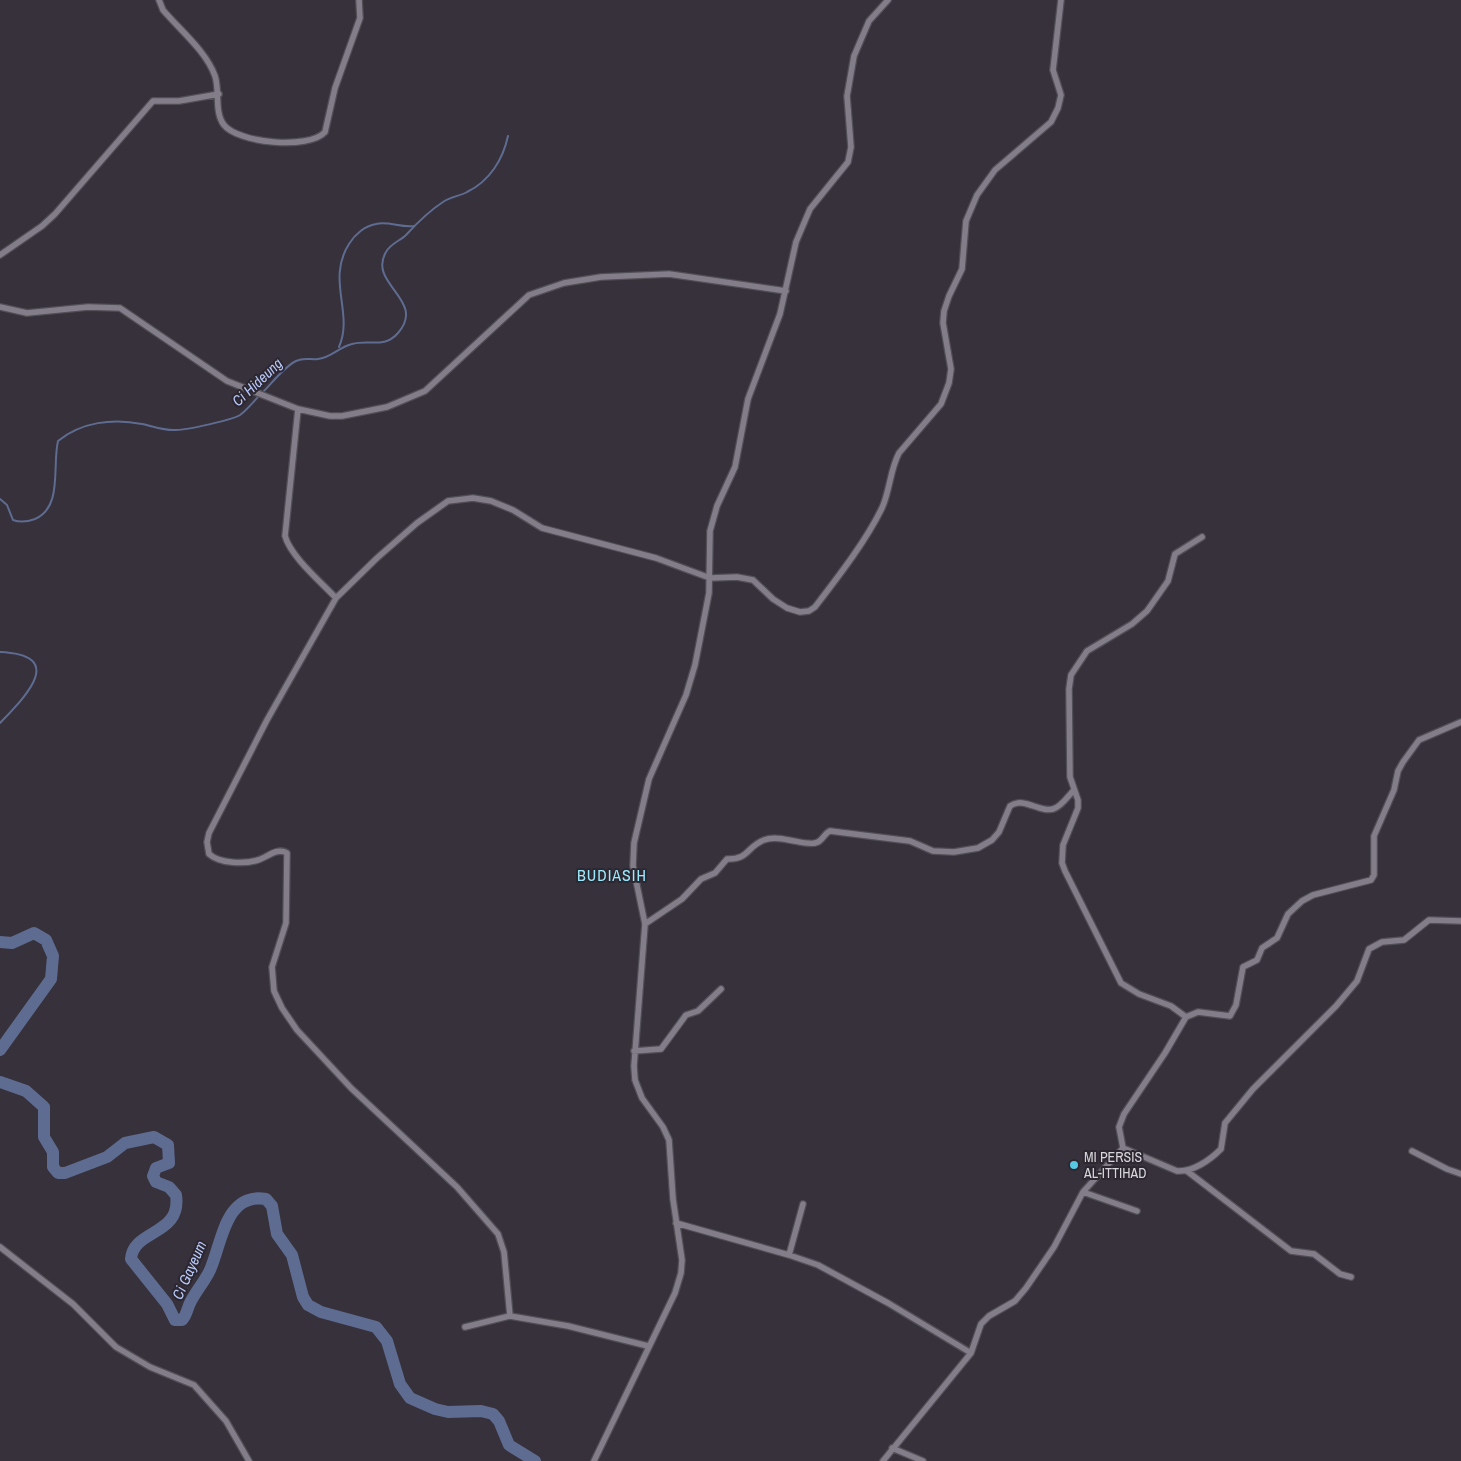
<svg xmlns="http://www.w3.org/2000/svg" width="1461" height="1461" font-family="'Archivo Narrow',sans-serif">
<rect width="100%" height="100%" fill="#36313b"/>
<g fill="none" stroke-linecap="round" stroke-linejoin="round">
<path stroke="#5f6c91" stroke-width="2" d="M339,347C354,313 326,280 349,244C355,234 365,226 376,224C389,221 401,228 414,226
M263,392C272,383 284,367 296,361C304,357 310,360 318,359C331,358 339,347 352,344C369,339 384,349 398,333C427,300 367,284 386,252C391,243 400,241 406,235C417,223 429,211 443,202C450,197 460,196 467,192C490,181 503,159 508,136
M0,499L7,505L13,520C21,523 27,522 35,519C63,507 52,466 58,441C81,422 113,418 142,424C152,426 165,431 176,430C187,430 232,420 240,415C247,410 253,402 259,396
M0,652C67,655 26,696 0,723"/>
<path stroke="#5f6c91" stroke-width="12" d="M0,942L12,943L34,933L46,940L53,956L51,979L0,1050
M0,1082L26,1091L44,1107V1137L53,1152V1167L58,1173H65L107,1157L125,1143L154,1137L168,1145L169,1163L156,1168L153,1176L156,1182L169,1187L176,1195C182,1236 133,1229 131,1259L167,1304L175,1320H182C187,1315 187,1309 190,1303C196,1291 205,1281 210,1270C222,1243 225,1192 266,1199L272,1206L277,1234L292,1255L303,1297L308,1305L321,1312L376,1327L387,1341L400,1384L410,1398L435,1409L448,1412L481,1411L493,1414L499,1421L509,1445L535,1461"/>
<g stroke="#514e56" stroke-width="8">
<path id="street" d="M159,0L163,10C180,30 206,51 215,76C220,91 214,112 224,125C238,143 309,150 325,132L335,88L360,18L359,0
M0,255L42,226L55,214L153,101H179L219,94
M0,307L27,313L88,307L120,308L227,381L298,409L330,416H342L387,407L425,391L529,295L564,283L601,277L669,274L786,291
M298,409L285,536C291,557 321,582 336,598
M1202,537L1175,554L1168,581L1147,611L1132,624L1087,651L1071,675L1069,689L1070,777L1078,800V808L1063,845L1062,863L1065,871L1121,983L1139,994L1171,1006L1186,1017L1165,1053L1124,1114L1119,1127L1123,1148L1177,1171C1193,1172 1210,1160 1221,1149L1225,1123L1253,1089L1336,1006L1357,981L1369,949L1382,942L1404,940L1429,920L1461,921
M645,924L682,899L701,879L715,873L727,859C749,860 747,846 764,840C779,834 804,846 815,843C823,842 823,834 830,831L910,841L933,851L954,852L978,848L992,840L999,832L1010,806C1024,796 1039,813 1053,809C1061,807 1068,796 1074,790
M1186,1017L1198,1012L1230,1016L1236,1005L1243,967L1257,960L1262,948L1277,938L1288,914L1302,901L1313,895L1371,880L1374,875V836L1394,790L1398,771L1403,762L1419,740L1461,722
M634,1051L661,1049L686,1015L698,1011L721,989
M1412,1151L1447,1169L1461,1174
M1187,1171L1291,1251L1314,1254L1340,1274L1351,1277
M1083,1192L1137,1211
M676,1223L789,1255L818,1265L888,1303L971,1353
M0,1247L73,1304L116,1347L150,1367L194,1385L226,1421L249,1461
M789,1255L803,1204
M465,1327L510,1316
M648,1346L568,1326L510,1316L504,1252L498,1234L457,1187L351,1088L297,1030L282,1008L274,991L272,967L286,923L287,853C277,847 268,857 258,860C245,864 220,864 209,854L207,842L209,833L267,720L336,598L377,558L417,523L448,501L473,498L491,501L513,510L542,528L656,558L710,578L737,577L753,580L773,599L787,608L800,612L809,611L815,607C838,577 866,541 882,508C890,490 890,470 899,453L941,404L949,383L951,369L943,323L944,311L949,296L962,269L966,221L977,195L995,170L1051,122L1058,108L1061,95L1053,70L1061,0
M892,1448L923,1461
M594,1461L675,1293L681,1273L682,1260L673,1199L669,1140L663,1127L642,1098L635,1080L634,1066L645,924L633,866L634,843L649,779L686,695L695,665L709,593L710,531L717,506L735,467L748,399L780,314L796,242L810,209L848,162L851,147L847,96L854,56L869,21L888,0
M883,1461L971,1353L981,1324L989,1316L1015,1301L1026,1288L1054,1247L1083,1192L1123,1148"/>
</g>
<use href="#street" stroke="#837d89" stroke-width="5.5"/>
</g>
<circle fill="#57c9e2" stroke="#2c2730" stroke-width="2" cx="1074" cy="1165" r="5"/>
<g text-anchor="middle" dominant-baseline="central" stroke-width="4" stroke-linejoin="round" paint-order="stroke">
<g font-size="14" fill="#d8d5dc" stroke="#2c2730" text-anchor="start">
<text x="1084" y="1157">MI PERSIS<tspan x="1084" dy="16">AL-ITTIHAD</tspan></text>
</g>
<g font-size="15" font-style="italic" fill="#b7c9fa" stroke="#2c2730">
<text transform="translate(257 382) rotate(-43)">Ci Hideung</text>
<text transform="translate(189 1270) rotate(-66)">Ci Gayeum</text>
</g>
<g font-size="16" letter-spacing="1" fill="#9be8fb" stroke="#2c2730">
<text x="612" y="875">BUDIASIH</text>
</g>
</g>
</svg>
